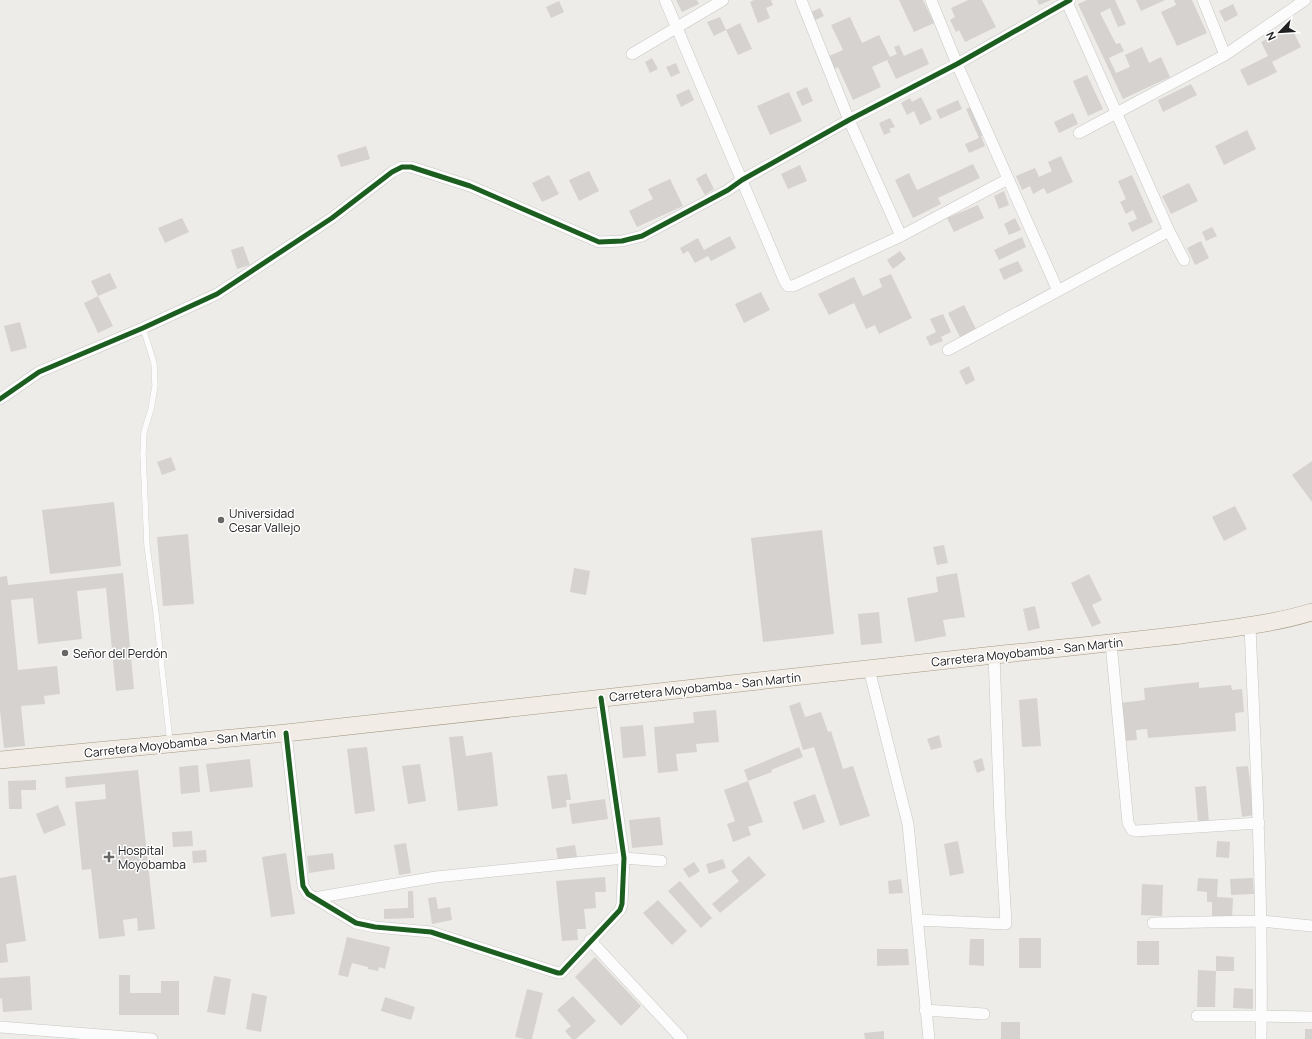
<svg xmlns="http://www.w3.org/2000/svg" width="1312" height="1039" font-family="Manrope,sans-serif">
<rect width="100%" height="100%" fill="#eeece8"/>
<path fill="#d5d2cf" d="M676,0H697L699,4L682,12Z
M754,0H771L773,5L766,8L770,18L758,23L750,2Z
M899,0H923L934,23L914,32Z
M968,0H982L996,27L965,42L959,30L956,32L950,20L955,17L951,8Z
M1037,0H1051L1039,5Z
M1087,0H1115L1126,24L1118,27L1110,8L1100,13L1116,44L1120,43L1124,51L1109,58L1116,73L1130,67L1125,55L1142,47L1149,63L1161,57L1170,77L1123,99L1078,4Z
M1136,0H1165L1141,11Z
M1174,0H1192L1207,33L1177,46L1161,12L1176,5Z
M559,1L564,12L551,18L546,7Z
M1233,4L1238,15L1225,22L1219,11Z
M820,8L824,16L813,21L809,13Z
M720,17L726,30L714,36L707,22Z
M850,17L862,43L879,35L890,57L897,54L894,47L899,45L904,56L922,48L929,64L896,79L887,60L872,67L881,87L853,100L838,67L835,69L829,56L843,50L831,25Z
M740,23L752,49L738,55L726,30Z
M1291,27L1301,47L1272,62L1277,72L1248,86L1240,70L1268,56L1261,42Z
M652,58L658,69L650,73L645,62Z
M676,63L680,73L671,77L666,67Z
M1087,75L1103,109L1088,116L1073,81Z
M1191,84L1197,95L1163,112L1158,100Z
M807,87L813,101L802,106L796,92Z
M689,89L694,100L681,107L676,95Z
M789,92L802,121L770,135L757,106Z
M921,97L932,119L920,125L914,111L907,115L901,103L910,98L912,102Z
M958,100L962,109L940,119L936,110Z
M971,107L984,135L981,136L985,146L969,153L965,144L979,138L966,109Z
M1073,113L1078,124L1059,133L1054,122Z
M890,118L895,127L889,129L891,132L884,135L879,123Z
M1247,130L1256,149L1224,165L1215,146Z
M366,146L370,159L341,167L337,155Z
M1061,156L1073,182L1047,194L1044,188L1033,194L1030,186L1022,190L1016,176L1035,168L1039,177L1052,171L1048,162Z
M973,164L980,178L938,198L941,204L913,218L895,180L909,173L917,190Z
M800,165L807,181L788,189L781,174Z
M589,171L599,191L579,201L569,180Z
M706,173L714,189L705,195L696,179Z
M549,175L559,194L542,202L532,183Z
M1132,175L1153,222L1132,232L1128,223L1137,219L1133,210L1126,214L1120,202L1126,199L1118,181Z
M670,179L683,206L637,227L629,211L653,199L648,189Z
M1189,183L1198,201L1171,214L1162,196Z
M1004,191L1009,205L999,209L994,196Z
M978,205L984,218L954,232L947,218Z
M182,218L189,232L165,243L158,228Z
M1015,218L1021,230L1009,235L1004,224Z
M1212,227L1217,236L1206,241L1202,232Z
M730,236L736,248L711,261L708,256L695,263L688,251L683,254L680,248L698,238L704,250Z
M1022,237L1026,247L999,260L994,250Z
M1201,241L1209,258L1195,265L1187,248Z
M243,246L250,265L237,269L231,250Z
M900,251L906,259L893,269L887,260Z
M1018,261L1023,271L1004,280L999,269Z
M110,273L117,288L98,296L91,281Z
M891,274L912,318L879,334L875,325L866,329L854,303L829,315L818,294L854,277L863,296L882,287L879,279Z
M761,292L770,310L744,323L735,304Z
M98,296L113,326L98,333L84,303Z
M964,305L976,329L960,337L948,313Z
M943,314L951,332L941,337L943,341L930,346L926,337L936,332L930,319Z
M20,322L27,348L11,352L4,326Z
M969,366L975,380L966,385L959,371Z
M171,457L176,470L162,475L157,462Z
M1312,461V502L1292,475Z
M114,502L121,566L50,574L42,510Z
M1235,506L1247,529L1224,541L1212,517Z
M822,530L834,634L763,642L751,538Z
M188,534L194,604L163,606L157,537Z
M944,545L948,563L937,565L933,547Z
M574,568L590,571L586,595L570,592Z
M123,573L134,689L116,691L106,588L77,591L82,639L38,644L33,598L11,600L18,670L57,666L60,694L44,696L45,704L21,706L25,746L4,748L0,710V577L7,576L8,585Z
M957,573L965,617L943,620L946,636L915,642L907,598L938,592L936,577Z
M1089,574L1102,600L1092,605L1101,623L1092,627L1071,583Z
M1035,606L1040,628L1028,631L1023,609Z
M879,612L882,643L861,645L858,614Z
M1199,682V688L1231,685L1232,690L1242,689L1244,712L1235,713L1236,731L1148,738L1147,729L1136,730L1137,740L1123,741L1120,703L1145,700L1144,688Z
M1037,698L1041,746L1022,747L1019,700Z
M800,702L805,717L821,712L828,732L831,731L843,769L853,766L870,816L840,826L814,747L803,750L789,706Z
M716,710L719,742L696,744L697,752L676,754L678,771L658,773L654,727L694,723L693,712Z
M643,725L646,756L623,758L620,727Z
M939,735L942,747L931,750L927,739Z
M463,736L466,756L492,752L498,806L458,811L449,737Z
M367,747L375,811L355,814L347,749Z
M799,747L803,757L771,770L772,772L748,781L763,822L748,827L751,835L733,842L727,824L735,821L724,790L748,781L744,770Z
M982,758L985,770L977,773L973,761Z
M250,759L253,787L210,792L206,764Z
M420,764L426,801L408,804L402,766Z
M198,765L200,792L181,794L179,767Z
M1248,766L1254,815L1242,817L1236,767Z
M138,770L155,929L138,931L137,918L123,920L125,936L99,939L91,869L82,870L75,802L106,799L105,784L66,788L65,777Z
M567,774L571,800H566L567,807L552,809L547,776Z
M36,780V790H21L22,809H9L8,781Z
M1206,786L1209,823L1198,824L1195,787Z
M815,794L825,822L803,830L793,802Z
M605,799L608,819L572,824L569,804Z
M58,805L66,825L44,834L36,814Z
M660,817L663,845L632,848L629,820Z
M192,831L193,846L173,847L172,832Z
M958,841L964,873L950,876L944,844Z
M1217,841L1230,842L1229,858L1216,857Z
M406,843L411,873L399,875L394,845Z
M575,845L577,857L558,860L556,848Z
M206,850L207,862L193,863L192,851Z
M286,853L295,914L271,917L262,857Z
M333,853L335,869L309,873L307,856Z
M749,856L766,875L720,913L712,904L739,881L731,871Z
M723,859L726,868L709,874L706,864Z
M694,862L700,871L689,878L683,869Z
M16,875L26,941L6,944L8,962L0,963V878Z
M605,877L606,892H595L596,908L584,909L586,929H577L578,940L562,941L556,881Z
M1198,878L1218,879L1217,897L1233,898L1232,919L1212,918V902H1207V892L1197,891Z
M1253,878L1254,894L1231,895L1230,879Z
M901,879L903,893L889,894L888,881Z
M680,881L712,918L701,928L668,891Z
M1142,884L1163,885L1162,916L1141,915Z
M408,891H413L414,918L384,919V909L408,908Z
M436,897L438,909L450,907L452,920L432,924L428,898Z
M658,900L687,931L672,945L643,913Z
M347,937L390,947L385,969L379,967L378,971L368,969V967L352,963L348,977L338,975Z
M1019,938H1041V968H1019Z
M970,939H984V966L969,965Z
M1137,941H1159V965H1137Z
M877,949H908L909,965L877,966Z
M1216,956L1234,957V971H1216Z
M595,957L641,1006L621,1026L575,977Z
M1198,970L1216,971L1215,1007H1197Z
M119,975H130V993H161V981H179V1015H119Z
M30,976L32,1010L3,1012L2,998L0,999V978Z
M214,976L231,979L225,1015L207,1012Z
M1234,988L1253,989V1009L1233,1008Z
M527,989L543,993L532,1039H525L515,1037Z
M252,993L267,996L261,1032L246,1029Z
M573,996L596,1021L576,1039H572L565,1031L571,1026L557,1010Z
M385,997L415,1007L411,1020L381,1011Z
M1001,1022H1020V1039H1001Z
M1305,1029H1312V1039H1305Z
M884,1031V1039H865L864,1033Z"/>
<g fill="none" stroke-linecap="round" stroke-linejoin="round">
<g stroke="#c7c6c4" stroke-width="6">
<path id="lane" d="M143,328L154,363L155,386L151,409L144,432L143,454L147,546L156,613L170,743"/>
</g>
<g stroke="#c7c6c4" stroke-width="12">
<path id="street" d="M665,0L785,282L788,286H793L901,236L1008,179
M801,0L849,120L901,236
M931,0L957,64L1058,291
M1066,0L1169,231L1184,260
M1203,0L1225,55
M632,54L723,0
M1079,133L1225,55L1305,0
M948,350L1169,231
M0,399L39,372L143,328L217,294L332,218L392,172L402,167H411L470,186L599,242L622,241L642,236L728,190L742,180L849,120L957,64L1070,0
M1250,627C1256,764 1263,901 1261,1039
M1111,643L1128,823L1132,830L1136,831L1259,823
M869,669L908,824L929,1039
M286,733L303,886L308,894L356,923L375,927L431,932L558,973H561L620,910L622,904L624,858L601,698
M314,898L436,877L624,858L661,861
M917,920L1006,924L1000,818L994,655
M1153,923L1261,921L1312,926
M590,940L682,1039
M925,1010L984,1014
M1197,1016H1261L1312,1017
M0,1027L152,1039"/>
</g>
<g stroke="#a59a84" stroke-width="18">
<path id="primary" d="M0,760L286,733L994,655C1056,649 1118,642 1181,635C1225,629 1269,625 1312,612"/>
</g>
<use href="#lane" stroke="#fcfcfc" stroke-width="5.5"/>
<use href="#street" stroke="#fcfcfc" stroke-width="11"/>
<use href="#primary" stroke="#f1ece5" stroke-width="17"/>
<g stroke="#fff" stroke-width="8">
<path id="cycleway" d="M0,399L39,372L143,328L217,294L332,218L392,172L402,167H411L470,186L599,242L622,241L642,236L728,190L742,180L849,120L957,64L1070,0
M286,733L303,886L308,894L356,923L375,927L431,932L558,973H561L620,910L622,904L624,858L601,698"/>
</g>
<use href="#cycleway" stroke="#1b5e20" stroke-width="5"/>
</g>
<g fill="#686766" stroke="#fff" stroke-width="1.5">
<circle cx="221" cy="520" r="4"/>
<circle cx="65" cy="653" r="4"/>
<path d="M107 851h4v4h4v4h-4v4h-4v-4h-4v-4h4z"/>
</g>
<g text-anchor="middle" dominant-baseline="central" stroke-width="3" stroke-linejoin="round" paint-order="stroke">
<g font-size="12" fill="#202020" stroke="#fff" text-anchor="start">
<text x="229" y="513">Universidad<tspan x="229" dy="14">Cesar Vallejo</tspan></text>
<text x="73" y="653">Señor del Perdón</text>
<text x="118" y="850">Hospital<tspan x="118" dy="14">Moyobamba</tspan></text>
</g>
<g font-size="12" fill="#202020" stroke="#fff">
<text transform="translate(1027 652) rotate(-6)">Carretera Moyobamba - San Martín</text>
<text transform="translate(705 687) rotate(-6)">Carretera Moyobamba - San Martín</text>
<text transform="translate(180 743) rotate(-6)">Carretera Moyobamba - San Martín</text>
</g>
</g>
<g transform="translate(1280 32) rotate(245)" stroke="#ffffff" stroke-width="3" paint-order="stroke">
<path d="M0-3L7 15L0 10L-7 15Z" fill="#202020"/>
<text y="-6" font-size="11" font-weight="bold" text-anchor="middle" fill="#202020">N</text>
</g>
</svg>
